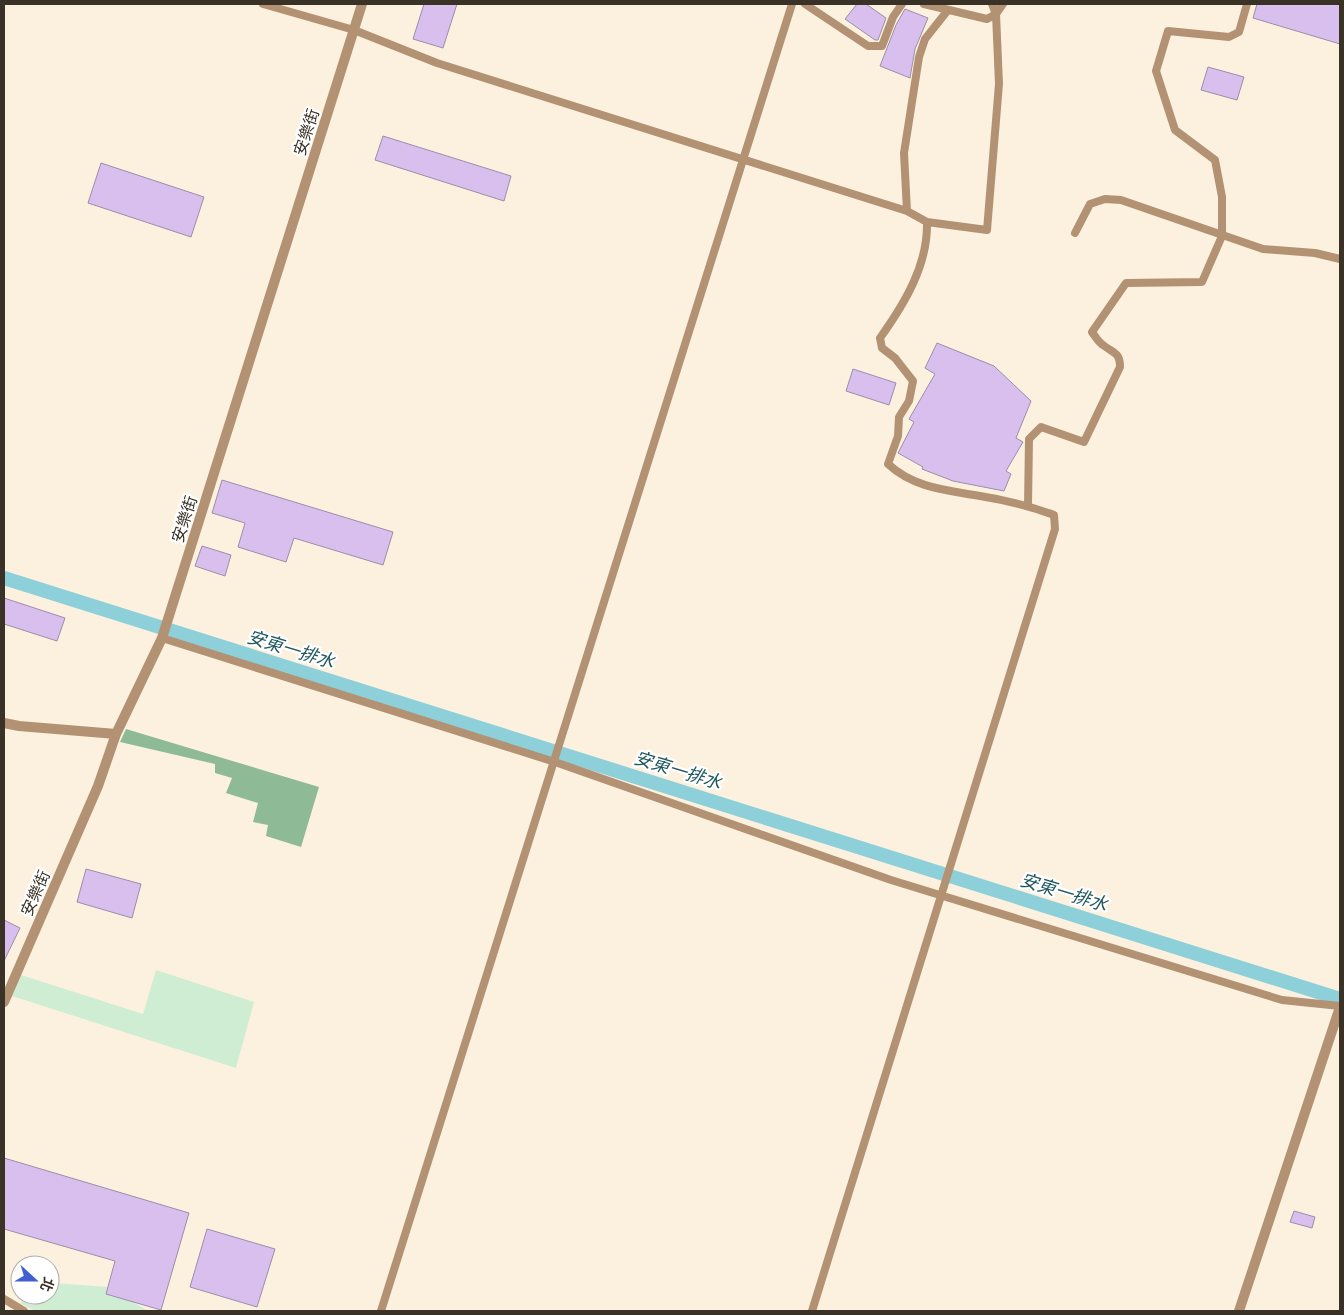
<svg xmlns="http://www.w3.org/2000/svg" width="1344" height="1315" font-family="Quicksand,'Noto Sans TC',sans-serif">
<rect width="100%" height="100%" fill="#fcf1df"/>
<path fill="#cfedd3" d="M156,970L254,1002L236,1068L9,995L18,974L143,1014Z
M54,1283L108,1287L148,1311H35L20,1303L34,1295H50V1286Z"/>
<path fill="#8fba96" d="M126,729L319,787L301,847L266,836L268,825L253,822L258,803L226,793L232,778L215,773V764L120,742Z"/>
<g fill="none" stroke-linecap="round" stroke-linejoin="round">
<path stroke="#8dd0d9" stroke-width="14" d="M4,578L1340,999"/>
</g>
<path fill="#d8bfed" stroke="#9c8da9" d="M424,4H457L443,48L413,39Z
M857,4H866L886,18L878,40H875L845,19Z
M1257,4H1340V44L1253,18Z
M905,9L928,18L915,49L910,78L880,66L896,25Z
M1208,67L1244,77L1237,100L1201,90Z
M383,136L511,176L504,201L375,160Z
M101,163L204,197L191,237L88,203Z
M937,343L994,366L1031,401L1016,438L1023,442L1006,471L1011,474L1004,491L953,481L922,469L923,467L898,453L914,422L909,419L935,374L925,368Z
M853,369L896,383L889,405L846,391Z
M222,480L393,532L383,565L294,538L286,562L238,547L245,523L212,513Z
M202,546L231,555L225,576L195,566Z
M4,598L65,618L57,641L4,624Z
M86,869L141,884L132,918L77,902Z
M4,920L20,928L4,961Z
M4,1158L189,1213L161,1310L106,1294L115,1261L4,1229Z
M1294,1211L1315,1217L1312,1228L1290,1222Z
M207,1229L275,1249L257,1307L190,1287Z"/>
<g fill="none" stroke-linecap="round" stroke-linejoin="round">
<path stroke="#b39274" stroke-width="8" d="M263,4L354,30L437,63L907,211
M805,4L868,46H882L893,17L902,4
M924,4L987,19L996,14L1003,4
M927,222L987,230L999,84L996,14L992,4
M1075,233L1090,204L1105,199L1121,200L1263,249L1315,253L1340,259
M1028,505L1029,439L1041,427L1084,442L1120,367C1120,352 1113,353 1103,345C1098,342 1095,336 1092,332L1126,283L1202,282L1222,236V197L1215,160L1175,130L1156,71L1168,31L1229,37L1239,32L1247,4
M162,638L555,762L891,880L1282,1000L1340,1006
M4,1299L24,1311
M381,1311L792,4
M812,1311L1055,529L1054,515C1030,506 1005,500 980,496C946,490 914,488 888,464L898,436L899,417L909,401L913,381L895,358L882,348L880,338C905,303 928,265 927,222L907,211L904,153L919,57L925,39L948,10"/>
<path stroke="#b39274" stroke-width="10" d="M4,723L19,726L116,734
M4,1002L98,786L116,734L162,638L362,4
M1239,1311L1340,1007"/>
</g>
<g text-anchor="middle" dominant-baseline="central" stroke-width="4.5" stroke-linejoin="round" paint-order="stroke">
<g font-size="16" fill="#3a3227" stroke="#fff">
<text transform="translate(306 132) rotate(-72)">安樂街</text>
<text transform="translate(184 519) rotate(-72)">安樂街</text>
<text transform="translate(35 893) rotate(-66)">安樂街</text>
</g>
<g font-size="18" font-style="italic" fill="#1f585f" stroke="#fff">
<text transform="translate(291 649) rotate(17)">安東一排水</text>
<text transform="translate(678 770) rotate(17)">安東一排水</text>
<text transform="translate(1064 892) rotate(17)">安東一排水</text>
</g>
</g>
<rect width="1344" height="1315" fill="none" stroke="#3a3227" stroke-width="10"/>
<g transform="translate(35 1280) rotate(111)"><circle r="24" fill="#ffffff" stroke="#b0ada9"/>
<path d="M0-4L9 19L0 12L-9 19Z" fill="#405fd1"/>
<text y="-8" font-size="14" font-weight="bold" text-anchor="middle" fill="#3a3227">北</text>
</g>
</svg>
